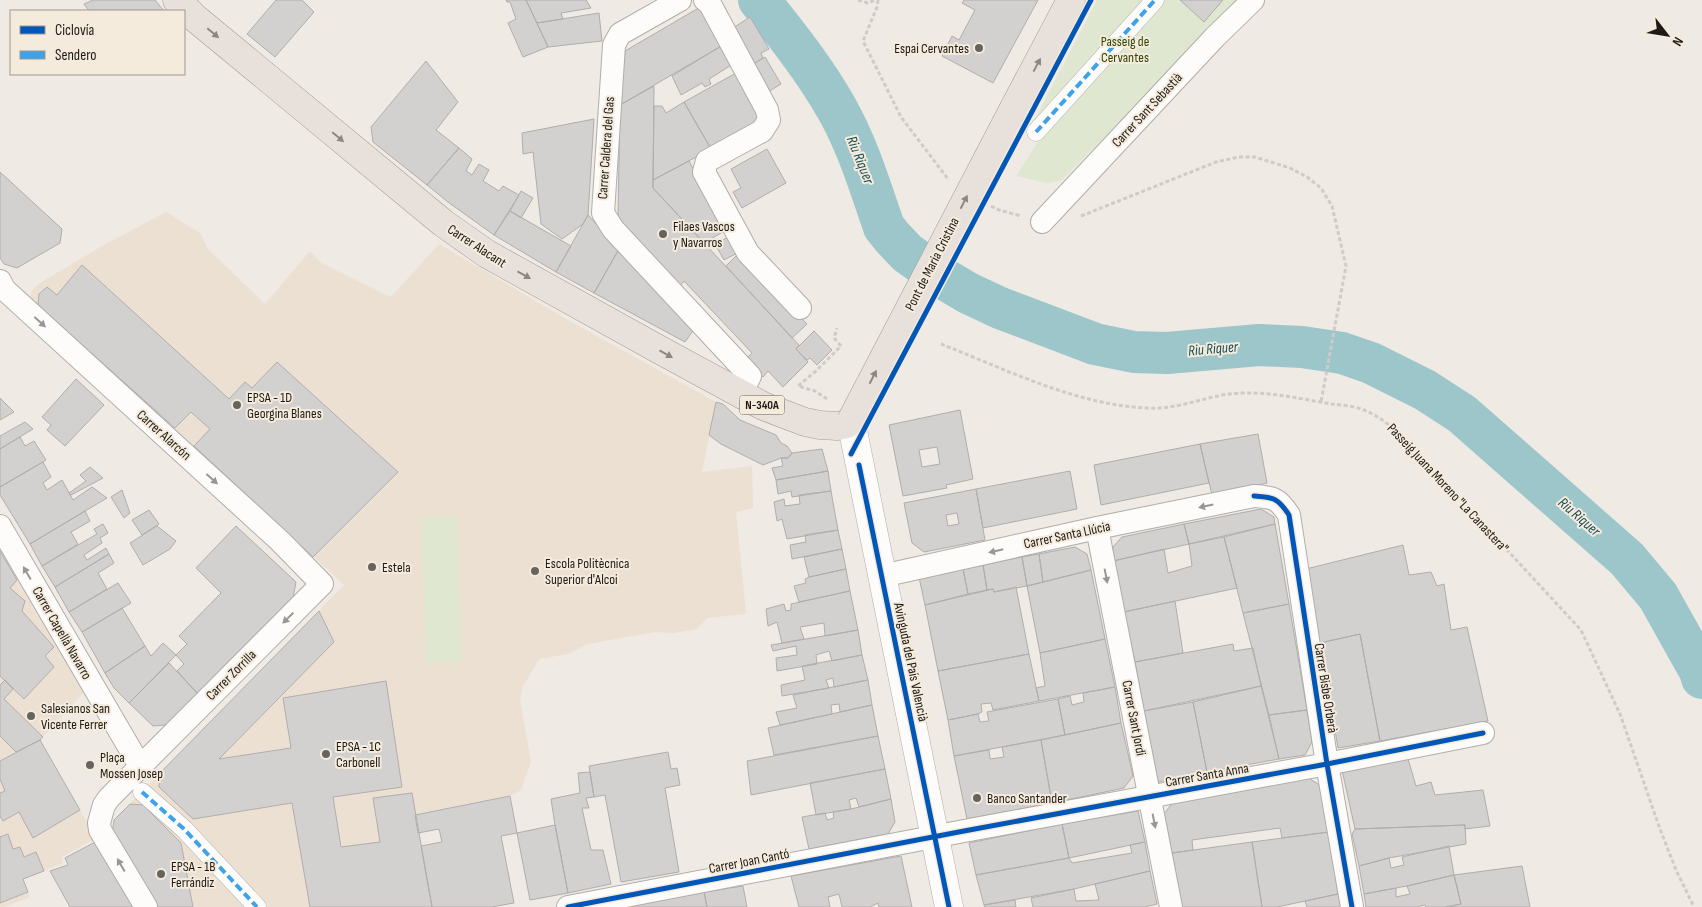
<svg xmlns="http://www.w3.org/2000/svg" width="1702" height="907" font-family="'Sofia Sans Condensed',sans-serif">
<rect width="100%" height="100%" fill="#efeae3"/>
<path fill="#ece0d2" d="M166,212L200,233L208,249L265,304L310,251L321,263L391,297L439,244L568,320L716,402L702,472L752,466L753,508L736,512L746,614L707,618L697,629L673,633L655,632L588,644L568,654L539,659L522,688L520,700L531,762L521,790L510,796L415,815L432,907H154L112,834L114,820L344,585L175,428L31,305L30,296L33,289L43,281L104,245Z
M0,551L84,692L40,740L96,838L62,857L63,863L23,879L30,897L4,907H0Z"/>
<path fill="#e0e7d1" d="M1097,0H1239L1062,180L1046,183L1016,176L1041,137L1031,127Z
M457,516L462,662L426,663L421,517Z"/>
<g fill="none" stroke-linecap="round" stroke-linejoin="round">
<path stroke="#9cc6ca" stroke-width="42" d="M759,0C787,35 815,70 837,109C858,146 870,187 884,227L892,237L907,253L941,277L968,293L1000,308L1095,344L1134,352L1167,353L1259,345L1302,347L1342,353L1371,363L1425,390L1462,414L1627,559L1658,596L1700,671L1702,678"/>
</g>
<path fill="#d3d0d0" stroke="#b0aead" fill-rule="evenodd" d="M93,0H155L164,11H89L84,4Z
M276,0H302L314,12L275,57L247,34Z
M506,0H526L548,47L523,57L508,23L516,19L510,2H507Z
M526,0H586L591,8L561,13L563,19L537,23Z
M964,0H1038L993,83L942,56L952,36L959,40L975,10L962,3Z
M1180,0H1223L1204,22Z
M702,6L723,45L620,105L625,51Z
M599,13L602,41L548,47L537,23Z
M750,17L769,49L761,53L763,58L753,64L733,28Z
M723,45L733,64L709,79L711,84L705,87L702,83L681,95L672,76Z
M765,57L781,84L768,92L753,64Z
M426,61L458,102L436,130L459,148L427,185L373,142L371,127Z
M736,73L762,118L711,149L684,102Z
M654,86L653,188L799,345L796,349L808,362L783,387L768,371L763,377L746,359L752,353L684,281L679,287L622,225L618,217L620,105Z
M684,102L711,149L653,180L654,106H662L666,113Z
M594,119L588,215L583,224L562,239L541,224L533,152L523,154L522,133Z
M459,148L472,159L466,171L472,175L479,164L489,170L483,181L499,191L503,186L519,195L494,235L448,202L427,185Z
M767,149L786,183L742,208L733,192L741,188L731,169Z
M689,161L726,230L704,243L653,188V180Z
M0,172L62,229L60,243L17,268L4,264L0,258Z
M521,191L533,198L521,218L510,211Z
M510,211L571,246L556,272L494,235Z
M588,215L619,249L594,293L556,272Z
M730,236L739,252L724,260L715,244Z
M619,249L694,329L685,342L594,293Z
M740,252L807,324L792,338L726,266Z
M82,265L229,399L245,382L252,388L277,362L398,472L313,557L194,446L210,429L191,412L175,428L41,308L38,304L39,294L47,287L57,295Z
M814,331L832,350L817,365L810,358L807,360L796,349Z
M76,379L104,405L65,446L47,430L51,425L42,417Z
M0,398L14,412L0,420Z
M716,402L723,404L740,420L776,435L781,443L787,446L792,453L788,458H781L763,465L721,444L709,435Z
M960,410L973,479L946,485L947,488L903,496L889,425ZM937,447L940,464L922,467L919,450Z
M25,422L33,429L0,449V436Z
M1258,434L1267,483L1212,495L1200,444Z
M20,437L25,446L34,441L46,460L0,487V449Z
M1200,444L1209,483L1101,505L1094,465Z
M822,449L828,471L776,480L772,468L783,466L781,458H788L792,453Z
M43,462L51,477L43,483L47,490L62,480L73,500L92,487L107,498L30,544L0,495V487Z
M90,467L103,478L71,495L69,493L86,481L80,475Z
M828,471L831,491L792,497L791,491L778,494L776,480Z
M1070,471L1077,509L983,528L976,489Z
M976,489L985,540L924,552L912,543L904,503ZM957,513L959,524L948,526L946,515Z
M122,490L130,513L124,518L111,497Z
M831,491L838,530L787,539L782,519L777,521L774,502L784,499L785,506L800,504L799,495Z
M1261,509L1274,517L1275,524L1189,544L1184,524Z
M149,510L159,524L142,535L132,520Z
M85,511L90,521L71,532L78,544L42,566L30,544Z
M103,524L108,533L100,538L102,543L84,555L87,560L106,548L109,554L55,587L42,566L97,534L94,529Z
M1184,524L1189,544L1113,561V547L1122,537Z
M1275,524L1289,604L1243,613L1224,537Z
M157,526L176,541L170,549L143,565L130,543Z
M236,526L296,582L293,598L198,694L177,671L184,664L176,655L187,644L179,636L221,593L196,568Z
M838,530L842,549L792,559L790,545L806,542L805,535Z
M1224,537L1237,588L1124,612L1113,561L1164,549L1168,573L1192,566L1189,544Z
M1403,545L1409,575L1431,572L1437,586L1444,584L1451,630L1467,627L1488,721L1380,741L1360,634L1320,643L1306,569Z
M1075,547L1087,554L1091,570L1043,582L1039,554Z
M842,549L846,569L809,577L804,557Z
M0,551L17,580L10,588L25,601L22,611L54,647L45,656L54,667L24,699L0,676Z
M109,554L114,563L98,573L107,589L69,612L55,587Z
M1039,554L1043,582L1027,586L1022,557Z
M1022,557L1027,586L994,592L993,589L987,590L983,565Z
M983,565L987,590L968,594L963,569Z
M846,569L850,591L799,602L794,586L806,583L805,579L809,577Z
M963,569L968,594L925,605L919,577Z
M1091,570L1105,639L1040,653L1027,586Z
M118,583L131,603L82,632L69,612Z
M1016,587L1029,654L938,671L925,605L993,589L994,592Z
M850,591L858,630L825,636L824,623L800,627L804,639L782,643L777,622L768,626L766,609L784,604L786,611L791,610V604Z
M1175,601L1183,653L1135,662L1124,612Z
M1289,604L1307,710L1269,715L1243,613Z
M122,608L145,646L105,673L82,632Z
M319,611L334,642L219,759L291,748L283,698L386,681L402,787L333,797L341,847L380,842L373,798L412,793L432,907H310L292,803L193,819L159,787L160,773Z
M858,630L862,655L832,661L829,651L816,655L817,664L777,671L776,658L797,655L796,646L773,651L771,645Z
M1360,634L1380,741L1338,748L1320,643Z
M1105,639L1115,687L1039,701L1036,688L1045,686L1040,653Z
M163,643L176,655L129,703L114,688L105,673L145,646L151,656Z
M1233,644L1234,651L1253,648L1261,686L1144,711L1135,662Z
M1029,654L1039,701L993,710L991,703L981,704L982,712L978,714L948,720L938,671Z
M862,655L868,680L834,687L833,678L826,680L829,688L782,696L781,685L805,680L802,666Z
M169,663L198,694L166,725L153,726L129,703Z
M5,680L13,689L4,699L43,737L40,740L16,752L0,736V685Z
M868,680L872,705L840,712L839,704L831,705L832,714L780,725L776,712L797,708L793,695Z
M1261,686L1279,759L1207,772L1193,702Z
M1115,687L1121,723L1065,735L1058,699L1070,696L1072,705L1084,702L1083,693Z
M1058,699L1065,735L954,756L948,720L978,714L980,722L989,721L987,712Z
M1193,702L1207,772L1158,782L1144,711Z
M872,705L878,736L774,755L768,728Z
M1307,710L1312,742L1305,755L1279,759L1269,715Z
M1121,723L1133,776L1124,788L1052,803L1041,740Z
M878,736L885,769L751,795L747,761Z
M40,740L80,810L33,838L19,812L3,821L0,816V793L5,791L0,779V761Z
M1041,740L1052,803L967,819L954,756L989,750L990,759L1004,757L1002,747Z
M668,752L671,769L677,768L680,785L665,788L679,872L621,882L605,795L594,797L589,766Z
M1408,759L1416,786L1431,782L1435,795L1483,790L1490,826L1465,829V825L1355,829L1342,770Z
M885,769L891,799L859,807L856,798L849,800L851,809L816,815L810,783Z
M590,772L594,797L586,798L589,808H582L591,850H603L611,884L568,893L555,825L551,799L580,793L578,773Z
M1307,777L1321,786L1329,832L1282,838L1280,828L1192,840L1193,850L1172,853L1164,814L1173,802Z
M510,796L517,833L501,836L514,903L492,907H432L421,846L442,842L439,829L418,833L415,815Z
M891,799L895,822L888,834L809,849L802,817L825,813L827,820L834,818L833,812L851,809Z
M130,804L143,805L181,843L193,907H154L112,834L114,820Z
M1138,811L1145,842L1069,858L1062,824Z
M1062,824L1069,858L976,875L969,843Z
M555,825L568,893L530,900L517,833Z
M1465,825L1466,844L1389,858L1359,866L1352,834L1355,829Z
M1329,832L1338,894L1277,907H1262L1252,842Z
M8,834L13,849L20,847L24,857L36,852L44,871L23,879L28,892L0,903V837Z
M97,841L136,907H70L50,871L68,865L65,858Z
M1145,842L1150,871L1074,889L984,905L976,875L1069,858L1072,863L1132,853L1130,845Z
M1252,842L1262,907H1182L1172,853Z
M1449,846L1454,875L1407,886L1364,894L1359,866L1389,858L1391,868L1404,865L1402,857Z
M901,856L912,907H879L878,903L870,907H842L839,894L828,897L830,907H799L791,876Z
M1522,866L1530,907H1446L1461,904L1454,875Z
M1150,871L1157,904L1144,907H1033L1031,898L1074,889L1076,901L1099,900L1095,884Z
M1454,875L1461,904L1446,907H1426L1425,905L1416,907H1366L1364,894L1396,888V897L1410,894L1407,886Z
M743,886L747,907H707L704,892Z
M704,892L707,907H626Z
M1338,894L1341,907H1307L1305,901Z
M1015,900L1016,907H985L984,905Z"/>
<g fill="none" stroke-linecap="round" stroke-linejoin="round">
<g stroke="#b1ada8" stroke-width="19">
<path id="pedestrian" d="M1036,132L1155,0
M142,792L184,829L257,907"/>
</g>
<g stroke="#b1ada8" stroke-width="24">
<path id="minor" d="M680,0L620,34L614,45L603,213L613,229L750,376L741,394
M705,0L710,4L767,110L769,120L762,131L707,161L704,172L748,253L800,308
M1042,222L1215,37L1253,0
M0,281L4,289L280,541L322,584L109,798L104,805L102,812L99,823L100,830L146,907
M0,526L140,766
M1097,528L1171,907
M882,576L1097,528L1254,496C1273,497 1278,498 1289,515L1327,764L1352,907
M568,907L964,831L1327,764L1483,733"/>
</g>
<g stroke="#b1ada8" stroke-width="29">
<path id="secondary" d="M851,421L949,907"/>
</g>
<g stroke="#a79a8f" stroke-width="29">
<path id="primary" d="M177,0L195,18L443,223L487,254L660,350L763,406L805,422L820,425L837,426L847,424L851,421
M1014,108L1071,0"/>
</g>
<path stroke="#ceccc9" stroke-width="3" stroke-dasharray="4 2.5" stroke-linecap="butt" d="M858,0L868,3L875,0
M878,0L877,7L863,41L901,117L948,179
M991,206L999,210L1021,216
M1081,216L1216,162L1239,157H1255L1290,168L1307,177L1321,188L1332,206L1346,266L1321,402
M941,344C1005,369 1076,405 1147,408C1175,410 1201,398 1229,394C1263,390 1297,398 1331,404C1341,405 1354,406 1364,410C1377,415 1388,424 1399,433L1581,630L1620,714L1660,829L1676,870L1694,907
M827,399L815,391L798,386L816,371L841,346L834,338L837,328"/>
<use href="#pedestrian" stroke="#fdfcfb" stroke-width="18"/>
<use href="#minor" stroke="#fdfcfb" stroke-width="22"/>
<use href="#secondary" stroke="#fdfcfb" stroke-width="28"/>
<use href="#primary" stroke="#e8e1db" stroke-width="28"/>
<g stroke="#a79a8f" stroke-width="29" stroke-linecap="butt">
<path id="primary-bridge" d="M851,421L1014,108"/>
</g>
<use href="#primary-bridge" stroke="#e8e1db" stroke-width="28"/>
<path stroke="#3da2ea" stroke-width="4" stroke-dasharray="8 4" stroke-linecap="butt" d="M1036,132L1155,0
M142,792L184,829L257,907"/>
<g stroke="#f5ebdd" stroke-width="8">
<path id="cycleway" d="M851,454L1091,0
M859,465L949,907
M1254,496C1273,497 1278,498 1289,515L1327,764L1352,907
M568,907L964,831L1327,764L1483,733"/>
</g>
<use href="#cycleway" stroke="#0057b8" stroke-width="5"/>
</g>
<defs><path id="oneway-solid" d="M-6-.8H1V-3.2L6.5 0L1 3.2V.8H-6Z" transform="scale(1.25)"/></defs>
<g fill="#8d8782">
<use href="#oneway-solid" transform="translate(213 33) rotate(40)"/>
<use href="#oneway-solid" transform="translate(1037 65) rotate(-62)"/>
<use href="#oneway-solid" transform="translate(338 137) rotate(40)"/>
<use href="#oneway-solid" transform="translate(964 202) rotate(-63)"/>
<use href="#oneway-solid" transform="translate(524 275) rotate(29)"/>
<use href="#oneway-solid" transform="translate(666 354) rotate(29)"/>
<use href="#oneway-solid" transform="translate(873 377) rotate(-63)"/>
</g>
<g fill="#999694">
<use href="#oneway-solid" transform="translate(40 322) rotate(42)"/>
<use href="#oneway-solid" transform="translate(212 479) rotate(42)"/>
<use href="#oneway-solid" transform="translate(1206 506) rotate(168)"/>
<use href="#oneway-solid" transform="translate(996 551) rotate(167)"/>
<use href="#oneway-solid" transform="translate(27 573) rotate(-120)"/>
<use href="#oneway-solid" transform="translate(1106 576) rotate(79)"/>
<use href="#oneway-solid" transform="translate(288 618) rotate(135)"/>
<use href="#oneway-solid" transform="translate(1154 821) rotate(79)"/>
<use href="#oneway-solid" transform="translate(121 865) rotate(-120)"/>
</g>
<g fill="#67635d" stroke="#f5ebdd" stroke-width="2">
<circle cx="979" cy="48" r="5"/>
<circle cx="663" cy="234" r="5"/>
<circle cx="237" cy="405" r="5"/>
<circle cx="372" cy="567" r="5"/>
<circle cx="535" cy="571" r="5"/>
<circle cx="31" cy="716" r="5"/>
<circle cx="326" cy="754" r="5"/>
<circle cx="90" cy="765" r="5"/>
<circle cx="977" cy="798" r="5"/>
<circle cx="161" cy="874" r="5"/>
</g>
<g text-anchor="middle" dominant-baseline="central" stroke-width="4" stroke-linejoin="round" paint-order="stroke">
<rect fill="#f5ebdd" stroke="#5e5951" stroke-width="1" x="739.5" y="395.5" width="45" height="19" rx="4"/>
<g font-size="12" font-weight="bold" fill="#1e1a15">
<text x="762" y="405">N-340A</text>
</g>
<g font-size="14" fill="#2f4700" stroke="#f5ebdd">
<text x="1125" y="41">Passeig de<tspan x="1125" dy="16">Cervantes</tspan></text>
</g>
<g font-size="14" fill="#1e1a15" stroke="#f5ebdd" text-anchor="start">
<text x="969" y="48" text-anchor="end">Espai Cervantes</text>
<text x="673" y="226">Filaes Vascos<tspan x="673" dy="16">y Navarros</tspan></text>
<text x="247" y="397">EPSA - 1D<tspan x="247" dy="16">Georgina Blanes</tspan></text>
<text x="545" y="563">Escola Politècnica<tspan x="545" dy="16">Superior d'Alcoi</tspan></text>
<text x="382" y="567">Estela</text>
<text x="41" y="708">Salesianos San<tspan x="41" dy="16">Vicente Ferrer</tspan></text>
<text x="336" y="746">EPSA - 1C<tspan x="336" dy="16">Carbonell</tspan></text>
<text x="100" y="757">Plaça<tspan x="100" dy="16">Mossen Josep</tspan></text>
<text x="987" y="798">Banco Santander</text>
<text x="171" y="866">EPSA - 1B<tspan x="171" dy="16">Ferrándiz</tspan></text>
</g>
<g font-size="14" fill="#1e1a15" stroke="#f5ebdd">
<text transform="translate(1147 110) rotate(-47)">Carrer Sant Sebastià</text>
<text transform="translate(606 148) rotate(-86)">Carrer Caldera del Gas</text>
<text transform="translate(477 246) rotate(33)">Carrer Alacant</text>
<text transform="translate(932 264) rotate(-63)">Pont de Maria Cristina</text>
<text transform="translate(164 435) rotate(42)">Carrer Alarcón</text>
<text transform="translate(1448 488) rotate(47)">Passeig Juana Moreno "La Canastera"</text>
<text transform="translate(1067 535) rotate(-12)">Carrer Santa Llúcia</text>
<text transform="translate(62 633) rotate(60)">Carrer Capellà Navarro</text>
<text transform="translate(911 662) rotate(78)">Avinguda del País Valencià</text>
<text transform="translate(231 675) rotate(-45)">Carrer Zorrilla</text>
<text transform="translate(1326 688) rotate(81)">Carrer Bisbe Orberà</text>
<text transform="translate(1134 718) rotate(79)">Carrer Sant Jordi</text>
<text transform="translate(1207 775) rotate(-10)">Carrer Santa Anna</text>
<text transform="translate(749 861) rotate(-11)">Carrer Joan Cantó</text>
</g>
<g font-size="15" font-style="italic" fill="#154d55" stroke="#f5ebdd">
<text transform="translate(860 160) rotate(68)">Riu Riquer</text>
<text transform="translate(1213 349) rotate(-5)">Riu Riquer</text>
<text transform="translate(1579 517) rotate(41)">Riu Riquer</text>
</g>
</g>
<rect x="10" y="10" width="175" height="65" fill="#f5ebdd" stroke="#9f978d"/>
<rect x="20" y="26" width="25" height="8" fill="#0057b8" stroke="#9f978d"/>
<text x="55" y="35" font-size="15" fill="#1e1a15">Ciclovía</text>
<rect x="20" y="51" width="25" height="8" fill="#3da2ea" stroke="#9f978d"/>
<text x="55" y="60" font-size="15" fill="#1e1a15">Sendero</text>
<g transform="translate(1667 35) rotate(121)" stroke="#f5ebdd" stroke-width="4" paint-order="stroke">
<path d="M0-4L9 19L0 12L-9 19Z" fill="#1e1a15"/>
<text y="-8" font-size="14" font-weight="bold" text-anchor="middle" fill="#1e1a15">N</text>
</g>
</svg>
